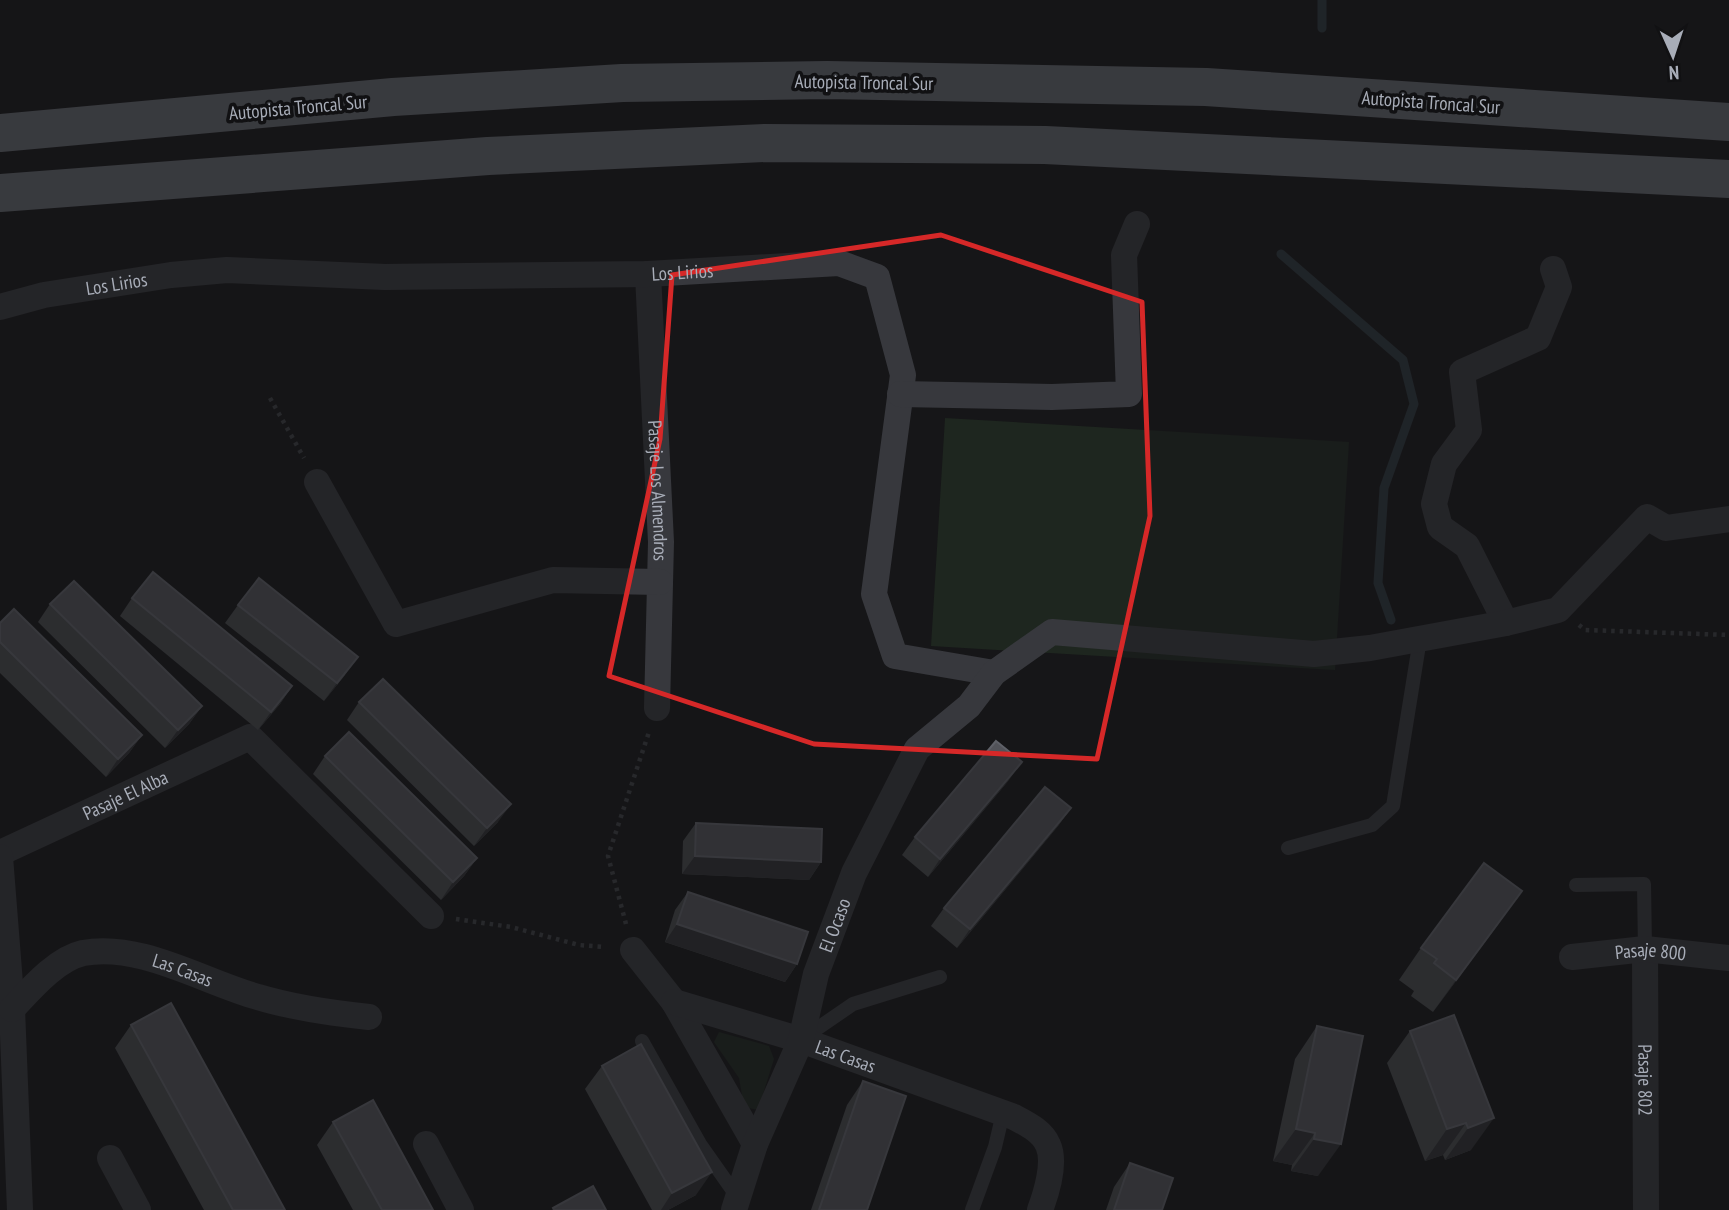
<svg xmlns="http://www.w3.org/2000/svg" width="1729" height="1210" font-family="'PT Sans Narrow',sans-serif">
<rect width="100%" height="100%" fill="#161618"/>
<path fill="#1e261f" d="M945,418L1349,442L1335,670L931,646Z
M719,1032L769,1046L774,1059L758,1110L744,1107L739,1078L714,1042Z"/>
<g fill="none" stroke-linecap="round" stroke-linejoin="round">
<path stroke="#2c353c" stroke-width="9" d="M1322,28V0
M1281,254L1403,360L1414,404L1384,488L1378,583L1391,620"/>
<path stroke="#3d3f44" stroke-width="4.5" stroke-dasharray="3.5 5" stroke-linecap="butt" d="M270,398L304,458
M1579,625L1585,630L1729,635
M456,919L511,927L579,945L605,947
M626,924L608,856L649,732"/>
<path stroke="#37383d" stroke-width="14" d="M1288,848L1372,825L1393,806L1420,639
M1576,885L1644,884L1645,949
M802,1039L853,1004L940,977
M642,1041L700,1144L738,1198
M972,1210L995,1147L1003,1113"/>
<g stroke="#37383d" stroke-width="26">
<path id="s1" d="M648,274L661,542L657,708"/>
<path id="s2" d="M0,307L44,295L171,275L227,270L385,277L648,274L839,263L877,277L903,375L874,594L895,656L994,673"/>
<path d="M900,394L1052,397L1129,394L1124,255L1137,224"/>
<path d="M317,482L396,624L553,580L660,582"/>
<path d="M1506,623L1467,546L1440,527L1434,504L1444,464L1469,430L1462,372L1538,338L1559,287L1553,269"/>
<path id="s3" d="M0,853L250,737L431,916"/>
<path d="M0,857L12,1009L20,1210"/>
<path id="s4" d="M1645,949L1646,1210"/>
<path d="M633,950L674,1002L755,1144"/>
<path id="s5" d="M1572,957L1645,949L1729,958"/>
<path id="s6" d="M674,1002L801,1040L1014,1117C1027,1124 1042,1131 1048,1145C1056,1162 1046,1194 1040,1210"/>
<path id="s7" d="M12,1009C30,990 56,959 83,953C140,942 204,982 258,997C294,1008 331,1013 369,1017"/>
<path d="M426,1144L461,1210"/>
<path d="M110,1158L138,1210"/>
<path id="s8" d="M734,1210L755,1144L801,1040L816,974L854,873L917,749L969,706L994,673L1052,632L1314,654L1370,648L1506,623L1558,610L1647,517L1666,528L1729,519"/>
</g>
<path stroke="#63666e" stroke-width="38" d="M0,133L393,97L622,83L827,80L1206,87L1729,122
M0,193L488,156L765,143L1045,145L1729,179"/>
</g>
<path fill="#47494d" d="M132,598L292,686L280,704L258,730L120,616Z
M50,604L202,706L189,724L165,748L38,622Z
M238,605L345,675L324,701L225,623Z
M0,623L142,735L129,753L106,777L0,673Z
M359,702L498,822L474,846L347,720Z
M325,756L477,858L464,876L441,900L313,774Z
M1009,780L928,877L902,855L915,837Z
M1071,808L1058,826L957,948L931,926L944,908Z
M696,823L821,862L809,880L682,874L683,841Z
M688,892L797,964L785,982L665,942L675,910Z
M1499,923L1433,1012L1411,996L1414,991L1399,980L1421,948Z
M1454,1015L1471,1150L1445,1160L1443,1155L1425,1161L1387,1063L1410,1031Z
M131,1025L285,1210H204L115,1048Z
M1317,1026L1318,1176L1291,1171L1292,1165L1273,1161L1295,1059Z
M602,1066L696,1195L668,1210H652L585,1089Z
M863,1081L867,1210H811L847,1105Z
M333,1122L433,1210H353L317,1145Z
M1130,1163L1162,1210H1106L1114,1187Z"/>
<path fill="#2f3033" d="M358,657L345,675L324,701L337,683Z
M292,686L280,704L258,730L271,712Z
M202,706L189,724L165,748L178,730Z
M142,735L129,753L106,777L118,759Z
M1022,762L1009,780L928,877L940,859Z
M511,804L498,822L474,846L487,828Z
M1071,808L1058,826L957,948L970,929Z
M695,856L821,862L809,880L682,874Z
M477,858L464,876L441,900L453,882Z
M1522,891L1499,923L1433,1012L1456,980Z
M677,924L797,964L785,982L665,942Z
M1494,1118L1471,1150L1445,1160L1468,1128Z
M1466,1123L1443,1155L1425,1161L1447,1129Z
M1296,1129L1315,1133L1292,1165L1273,1161Z
M1314,1139L1341,1144L1318,1176L1291,1171Z
M712,1172L696,1195L668,1210H661L672,1193Z"/>
<path fill="#525359" stroke="#5f6168" stroke-width="2" d="M153,572L292,686L271,712L132,598Z
M259,578L358,657L337,683L238,605Z
M74,581L202,706L178,730L50,604Z
M14,609L142,735L118,759L0,642V623Z
M383,679L511,804L487,828L359,702Z
M349,732L477,858L453,882L325,756Z
M996,741L1022,762L940,859L915,837Z
M1045,787L1071,808L970,929L944,908Z
M696,823L822,829L821,862L695,856Z
M1484,863L1522,891L1456,980L1434,963L1437,959L1421,948Z
M688,892L808,932L797,964L677,924Z
M171,1003L285,1210H233L131,1025Z
M1454,1015L1494,1118L1468,1128L1466,1123L1447,1129L1410,1031Z
M1317,1026L1363,1036L1341,1144L1314,1139L1315,1133L1296,1129Z
M641,1044L712,1172L672,1193L602,1066Z
M863,1081L906,1096L867,1210H819Z
M373,1100L433,1210H382L333,1122Z
M1130,1163L1173,1178L1162,1210H1114Z
M593,1186L606,1210H554L553,1208Z"/>
<path d="M0 0H1729V1210H0ZM941,235L1142,302L1150,516L1097,759L814,744L609,676L660,439L672,275Z" fill="#161618" fill-opacity=".55" fill-rule="evenodd"/>
<path fill="none" stroke="#d62828" stroke-width="5" stroke-linejoin="round" d="M941,235L1142,302L1150,516L1097,759L814,744L609,676L660,439L672,275Z"/>
<g text-anchor="middle" dominant-baseline="central" stroke-width="7" stroke-linejoin="round" paint-order="stroke">
<g font-size="19" fill="#a8adb8" stroke="#111113">
<text transform="translate(864 82) rotate(1)">Autopista Troncal Sur</text>
<text transform="translate(1431 102) rotate(4)">Autopista Troncal Sur</text>
<text transform="translate(298 107) rotate(-5)">Autopista Troncal Sur</text>
<text stroke="none"><textPath href="#s2" startOffset="686">Los Lirios</textPath></text>
<text stroke="none"><textPath href="#s2" startOffset="119">Los Lirios</textPath></text>
<text stroke="none"><textPath href="#s1" startOffset="217">Pasaje Los Almendros</textPath></text>
<text stroke="none"><textPath href="#s3" startOffset="138">Pasaje El Alba</textPath></text>
<text stroke="none"><textPath href="#s8" startOffset="303">El Ocaso</textPath></text>
<text stroke="none"><textPath href="#s5" startOffset="79">Pasaje 800</textPath></text>
<text stroke="none"><textPath href="#s7" startOffset="194">Las Casas</textPath></text>
<text stroke="none"><textPath href="#s6" startOffset="180">Las Casas</textPath></text>
<text stroke="none"><textPath href="#s4" startOffset="131">Pasaje 802</textPath></text>
</g>
</g>
<g transform="translate(1673 56) rotate(177)" stroke="#111113" stroke-width="5" paint-order="stroke">
<path d="M0-5L12 26L0 18L-12 26Z" fill="#a8adb8"/>
<text y="-10" font-size="19" font-weight="bold" text-anchor="middle" fill="#a8adb8">N</text>
</g>
</svg>
